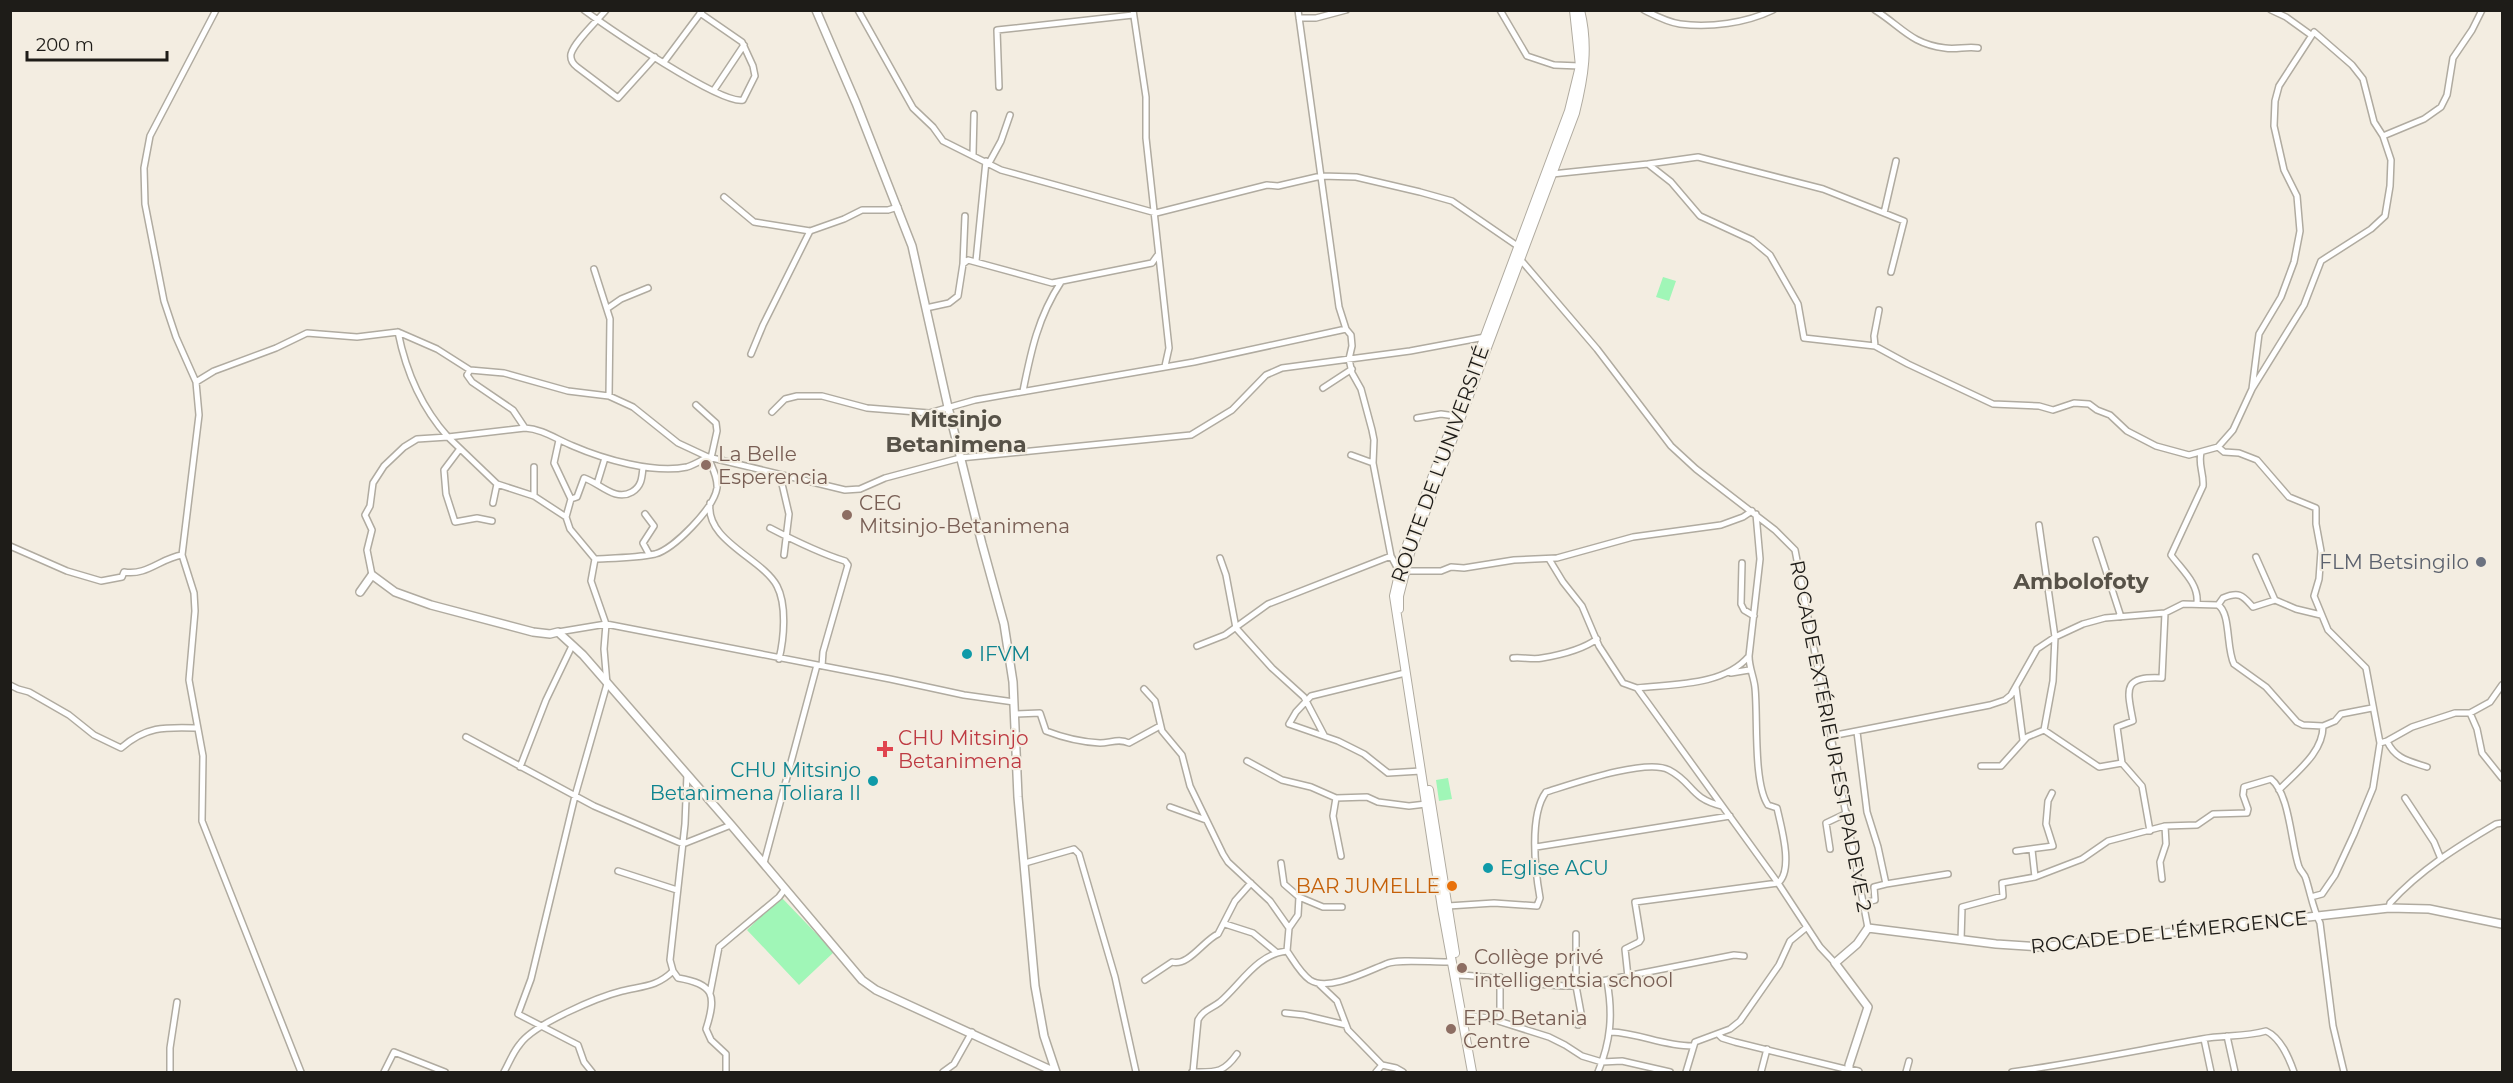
<svg xmlns="http://www.w3.org/2000/svg" width="2513" height="1083" font-family="Montserrat,sans-serif">
<rect width="100%" height="100%" fill="#f3ede1"/>
<path fill="#a0f6b7" d="M1663,277L1676,281L1669,301L1656,297Z
M1448,778L1452,799L1439,801L1436,780Z
M781,897L834,952L799,985L747,930Z"/>
<g fill="none" stroke-linecap="round" stroke-linejoin="round">
<g stroke="#b0aba0" stroke-width="8">
<path id="minor" d="M216,10L150,136L144,168L145,204L164,301L176,337L196,382L199,415L182,555L194,593L195,611L189,680L203,756L202,821L301,1072
M584,10C607,27 721,105 743,100L755,76L753,66L742,42L700,13
M606,10C597,21 574,42 571,54C570,60 573,64 577,67L618,98L655,57
M858,10L913,108L933,127L943,141L1001,170L1156,213L1267,185L1278,186L1321,176L1356,177L1420,192L1452,201L1519,247
M1133,10L1146,97V138L1169,348L1165,366
M1298,10L1339,307L1346,329L1351,335L1352,346L1349,359L1352,373L1361,389L1372,430L1374,440L1373,463L1391,556L1399,571H1441L1451,567L1464,568L1514,560L1557,558L1633,537L1721,525L1743,517L1752,511
M1500,10L1527,56L1554,65L1580,66
M1644,10C1656,16 1667,22 1680,24C1710,28 1746,23 1773,10
M1875,10C1902,27 1911,44 1945,48C1956,50 1967,46 1978,48
M2271,10L2286,17L2311,35
M1299,18H1316L1346,10
M664,62L702,11
M999,87L997,30L1133,15
M714,90L744,45
M2383,136L2424,119L2441,107L2447,95L2453,58L2472,30L2482,10
M973,154L974,114
M989,163L1001,141L1010,115
M1648,164L1698,157L1823,189L1884,213L1896,161
M1552,174L1648,164L1671,182L1700,216L1752,240L1770,255L1798,304L1804,338L1875,346L1908,364L1993,404L2039,406L2053,410L2074,403L2089,404L2097,410L2110,415L2127,431L2156,446L2189,455L2218,447L2233,430L2252,389L2304,305L2321,261L2371,229L2385,216L2390,186L2391,160L2383,136L2374,122L2363,79L2352,65L2314,32L2279,86L2275,101L2274,126L2284,170L2297,196L2300,231L2294,262L2281,297L2259,334L2252,389
M724,197L754,222L810,231L844,219L862,210H888L898,207
M1884,213L1904,221L1891,272
M1520,259L1597,349L1671,446L1696,469L1775,530L1795,550L1868,928
M976,261L986,161
M963,264L965,216
M594,269L610,319L609,396
M608,308L621,299L648,288
M926,308L949,303L958,296L963,264L968,260L1052,283L1152,263L1157,256
M398,332L437,349L470,370L504,373L568,391L609,396L633,407L678,443L708,457L845,490L860,489L885,478L960,458L1191,435L1232,410L1266,375L1282,368L1410,351L1485,337
M1875,346L1874,336L1879,310
M751,354L763,325L810,231
M470,370L467,375L472,382L513,410L525,428
M196,382L214,371L276,348L307,333L357,337L398,332C406,372 421,407 448,437L525,428C542,429 556,439 573,446C603,459 654,474 687,467C694,465 702,460 708,457
M1323,388L1352,369
M1023,391C1031,351 1038,317 1061,282
M696,405L716,423L717,431L711,458
M772,412L785,399L797,396H822L867,408L929,413L975,400L1194,362L1346,329
M1417,418L1441,414L1455,416
M559,440L554,463L571,499L566,517
M2218,447L2224,452L2239,453L2257,460L2289,497L2316,508V524L2321,551L2319,579L2314,596L2328,630L2366,668L2380,743
M459,450L444,470L446,494L455,522L477,518L492,521
M1351,455L1373,463
M534,467V496
M783,476L782,484L789,514L784,555
M597,484L605,458
M571,499L577,497L584,478C600,483 615,502 632,492C642,486 642,477 643,467
M493,503L497,484
M710,503C705,541 762,558 777,586C787,605 784,639 779,659
M645,514L654,526L643,543L649,554
M1756,514L1760,559L1749,656C1724,686 1673,684 1637,688L1778,883L1820,947L1835,963
M770,528C795,541 819,553 845,561L848,565L823,652L822,666
M2096,540L2121,617
M10,546L67,571L101,581L122,577L124,572C147,576 161,558 182,555
M2256,557L2275,600
M1220,558L1226,575L1236,628L1272,668L1304,697L1324,735
M595,559C614,558 636,558 655,554C674,549 714,508 717,488C718,478 712,467 708,457
M1549,559L1563,582L1582,606L1599,646L1623,683L1637,688
M1742,563L1741,604L1744,610L1754,616
M372,575L367,550L372,530L365,515L370,506L373,483L384,466L404,447L417,439L448,437L497,484L534,496L566,517L570,529L595,559L591,581L606,624L890,679L964,695L1014,702
M2197,603C2199,584 2182,570 2171,555L2203,486C2204,473 2198,465 2201,453
M2218,605C2231,613 2226,649 2234,664L2266,687L2297,722L2303,725L2323,726L2335,721L2341,714L2372,708
M558,632L606,624L604,649L607,684L575,796L531,979L518,1014L578,1045L584,1062L592,1072
M1197,646L1225,635L1268,604L1391,556
M1513,658C1523,657 1533,660 1542,658C1560,655 1582,650 1597,639
M1405,673L1311,696L1296,712L1289,724L1338,741L1364,754L1388,773L1421,771
M1731,673L1749,670
M10,685L18,689L29,692L69,715L94,735L121,748C146,726 165,727 197,728
M2016,687L2023,740
M1144,689L1155,701L1162,731L1182,755L1190,786L1223,854L1228,862L1270,901L1289,928L1287,951C1294,961 1300,973 1310,980C1328,992 1368,971 1386,964C1398,958 1436,963 1452,962
M2470,713L2477,729L2482,753L2502,778
M1015,714L1040,713L1046,731C1064,738 1081,742 1100,743C1110,743 1119,738 1129,743L1160,726
M2044,730L2099,767L2122,763
M1857,732L1867,812L1878,847L1886,884L1874,887L1875,900L1864,903
M1831,736L1990,705L2005,700L2011,695L2037,649L2055,637L2083,624L2105,618L2165,613L2183,604L2218,605L2223,598C2240,591 2243,596 2253,607L2275,600L2296,609L2321,615
M466,737L594,806L683,844L731,825
M2387,741C2395,759 2409,761 2427,767
M1247,761L1282,780L1311,787L1336,798L1367,797L1378,802L1409,806L1426,804
M1981,766H2001L2027,737L2044,730L2053,681L2055,637L2039,525
M520,767L546,700L572,646
M687,774L685,824L670,960L673,971L678,978C714,984 717,995 706,1029L711,1040L726,1054V1072
M2279,790C2296,772 2323,753 2323,726
M1336,798L1333,816L1341,856
M2405,798L2434,842L2441,859
M1170,807L1206,820
M2150,831L2142,786L2122,763L2117,727L2133,721C2127,689 2122,676 2162,678L2165,613
M1536,847L1730,816
M1830,849L1826,823L1847,813
M2032,850L2035,877
M2016,851L2053,846L2046,824L2048,801L2052,793
M764,863L817,665
M1025,863L1074,849L1079,854L1115,977L1136,1072
M1281,863L1284,884L1299,897L1298,915L1289,928
M618,871L677,890
M2162,879L2160,862L2166,844L2165,826
M1886,884L1948,874
M1299,897L1323,907H1342
M2311,897L2322,894L2335,875L2354,834L2373,788L2380,743L2387,741L2412,727L2455,713H2470L2490,702L2502,685
M1448,906L1494,903L1537,906L1540,898C1535,870 1529,815 1546,792C1572,784 1646,758 1669,770C1694,783 1689,798 1722,806
M2389,908L2390,903C2420,870 2457,847 2496,824L2502,823
M1225,924L1253,933L1276,952
M1576,934V986L1581,1013L1578,1025
M1961,940L1962,907L2003,896L2002,883L2035,877L2082,859L2108,841L2165,826L2197,825L2213,814L2247,813L2248,809L2243,795L2244,787L2271,779C2290,794 2291,845 2299,867C2301,872 2305,874 2306,879C2311,895 2313,909 2320,923L2333,1026L2344,1072
M1458,975C1498,976 1537,987 1576,986L1734,955L1744,956
M1500,977V1021
M1628,977L1625,949L1639,942L1641,939L1635,902L1778,883C1794,870 1781,826 1777,808L1768,805C1753,783 1758,716 1755,688C1754,677 1749,668 1749,656
M1145,980L1172,962C1188,967 1204,940 1218,934L1235,901L1251,883
M1319,984L1337,1001L1348,1030L1382,1065L1376,1072
M710,993L719,947L779,897L785,889
M1285,1013L1304,1015L1346,1025
M1465,1015L1489,1018L1549,1037L1565,1045L1582,1056L1602,1062L1622,1061L1670,1072
M1611,1032C1639,1033 1663,1046 1692,1046
M1718,1034L1722,1038L1735,1042L1849,1070
M2227,1036L2235,1072
M2204,1039L2211,1072
M1382,1065L1396,1068L1403,1072
M170,1072V1048L177,1002
M384,1072L394,1052L445,1072
M504,1072C509,1063 513,1052 520,1044C534,1024 598,997 622,991C642,986 657,987 673,971
M943,1072L954,1064L972,1032
M1192,1072C1215,1072 1223,1074 1237,1054
M1193,1072L1198,1020C1203,1010 1211,1009 1220,1002C1241,984 1257,954 1287,951
M1598,1072C1611,1041 1613,1014 1607,981
M1686,1072L1695,1042L1730,1029L1740,1021L1779,965L1790,941L1807,927
M1761,1072L1767,1049
M1906,1072L1909,1061
M2012,1072C2076,1063 2139,1050 2202,1039C2224,1035 2245,1037 2266,1031C2281,1038 2289,1058 2294,1072"/>
</g>
<g stroke="#b0aba0" stroke-width="10">
<path id="tertiary" d="M816,10L856,103L912,246L948,407L982,544L1004,624L1013,682L1018,797L1035,986L1044,1036L1056,1072
M360,592L372,575L395,592L431,605L533,632L550,634L558,632L583,655L732,826L862,980L876,990L1055,1072
M1858,1072L1849,1070V1065L1868,1007L1835,963L1857,944L1868,928L1996,944L2041,947L2389,908L2429,909L2502,924"/>
</g>
<g stroke="#b0aba0" stroke-width="10">
<path id="secondary" d="M1399,609V596L1410,553L1575,113C1584,77 1589,46 1580,10
M1429,790L1455,953
M1472,1072L1442,908L1394,596L1404,553L1569,111L1580,66L1574,10"/>
</g>
<use href="#minor" stroke="#fff" stroke-width="5"/>
<use href="#tertiary" stroke="#fff" stroke-width="7"/>
<use href="#secondary" stroke="#fff" stroke-width="8"/>
</g>
<g fill="#8d6e63" stroke="#f3ede1" stroke-width="2">
<circle cx="706" cy="465" r="6"/>
<circle cx="847" cy="515" r="6"/>
<circle cx="1462" cy="968" r="6"/>
<circle cx="1451" cy="1029" r="6"/>
</g>
<circle fill="#6b7280" stroke="#f3ede1" stroke-width="2" cx="2481" cy="562" r="6"/>
<g fill="#0f9aa8" stroke="#f3ede1" stroke-width="2">
<circle cx="967" cy="654" r="6"/>
<circle cx="873" cy="781" r="6"/>
<circle cx="1488" cy="868" r="6"/>
</g>
<path fill="#e0444e" stroke="#f3ede1" stroke-width="2" d="M882 740h6v6h6v6h-6v6h-6v-6h-6v-6h6z"/>
<circle fill="#e8710a" stroke="#f3ede1" stroke-width="2" cx="1452" cy="886" r="6"/>
<g text-anchor="middle" dominant-baseline="central" stroke-width="4.5" stroke-linejoin="round" paint-order="stroke">
<g font-size="20" fill="#785e54" stroke="#f3ede1" text-anchor="start">
<text x="718" y="454">La Belle<tspan x="718" dy="23">Esperencia</tspan></text>
<text x="859" y="503">CEG<tspan x="859" dy="23">Mitsinjo-Betanimena</tspan></text>
<text x="1474" y="957">Collège privé<tspan x="1474" dy="23">intelligentsia school</tspan></text>
<text x="1463" y="1018">EPP Betania<tspan x="1463" dy="23">Centre</tspan></text>
</g>
<g font-size="20" fill="#1e1c18" stroke="#f3ede1">
<text transform="translate(1440 464) rotate(-70)">ROUTE DE L'UNIVERSITÉ</text>
<text transform="translate(1831 736) rotate(79)">ROCADE EXTÉRIEUR EST PADEVE 2</text>
<text transform="translate(2169 932) rotate(-6)">ROCADE DE L'ÉMERGENCE</text>
</g>
<g font-size="20" fill="#5b616d" stroke="#f3ede1" text-anchor="end">
<text x="2469" y="562">FLM Betsingilo</text>
</g>
<g font-size="20" fill="#0d838f" stroke="#f3ede1" text-anchor="start">
<text x="979" y="654">IFVM</text>
<text x="861" y="770" text-anchor="end">CHU Mitsinjo<tspan x="861" dy="23">Betanimena Toliara II</tspan></text>
<text x="1500" y="868">Eglise ACU</text>
</g>
<g font-size="20" fill="#be3a42" stroke="#f3ede1" text-anchor="start">
<text x="898" y="738">CHU Mitsinjo<tspan x="898" dy="23">Betanimena</tspan></text>
</g>
<g font-size="20" fill="#c56008" stroke="#f3ede1" text-anchor="end">
<text x="1440" y="886">BAR JUMELLE</text>
</g>
<g font-size="22" font-weight="bold" fill="#575248" stroke="#f3ede1">
<text x="956" y="419">Mitsinjo<tspan x="956" dy="25">Betanimena</tspan></text>
<text x="2081" y="581">Ambolofoty</text>
</g>
</g>
<rect width="2513" height="1083" fill="none" stroke="#1e1c18" stroke-width="24"/>
<path d="M27 51v9h140v-9" fill="none" stroke="#1e1c18" stroke-width="3"/>
<text x="36" y="51" font-size="18" fill="#1e1c18" stroke="#f3ede1" stroke-width="4.5" paint-order="stroke">200 m</text>
</svg>
